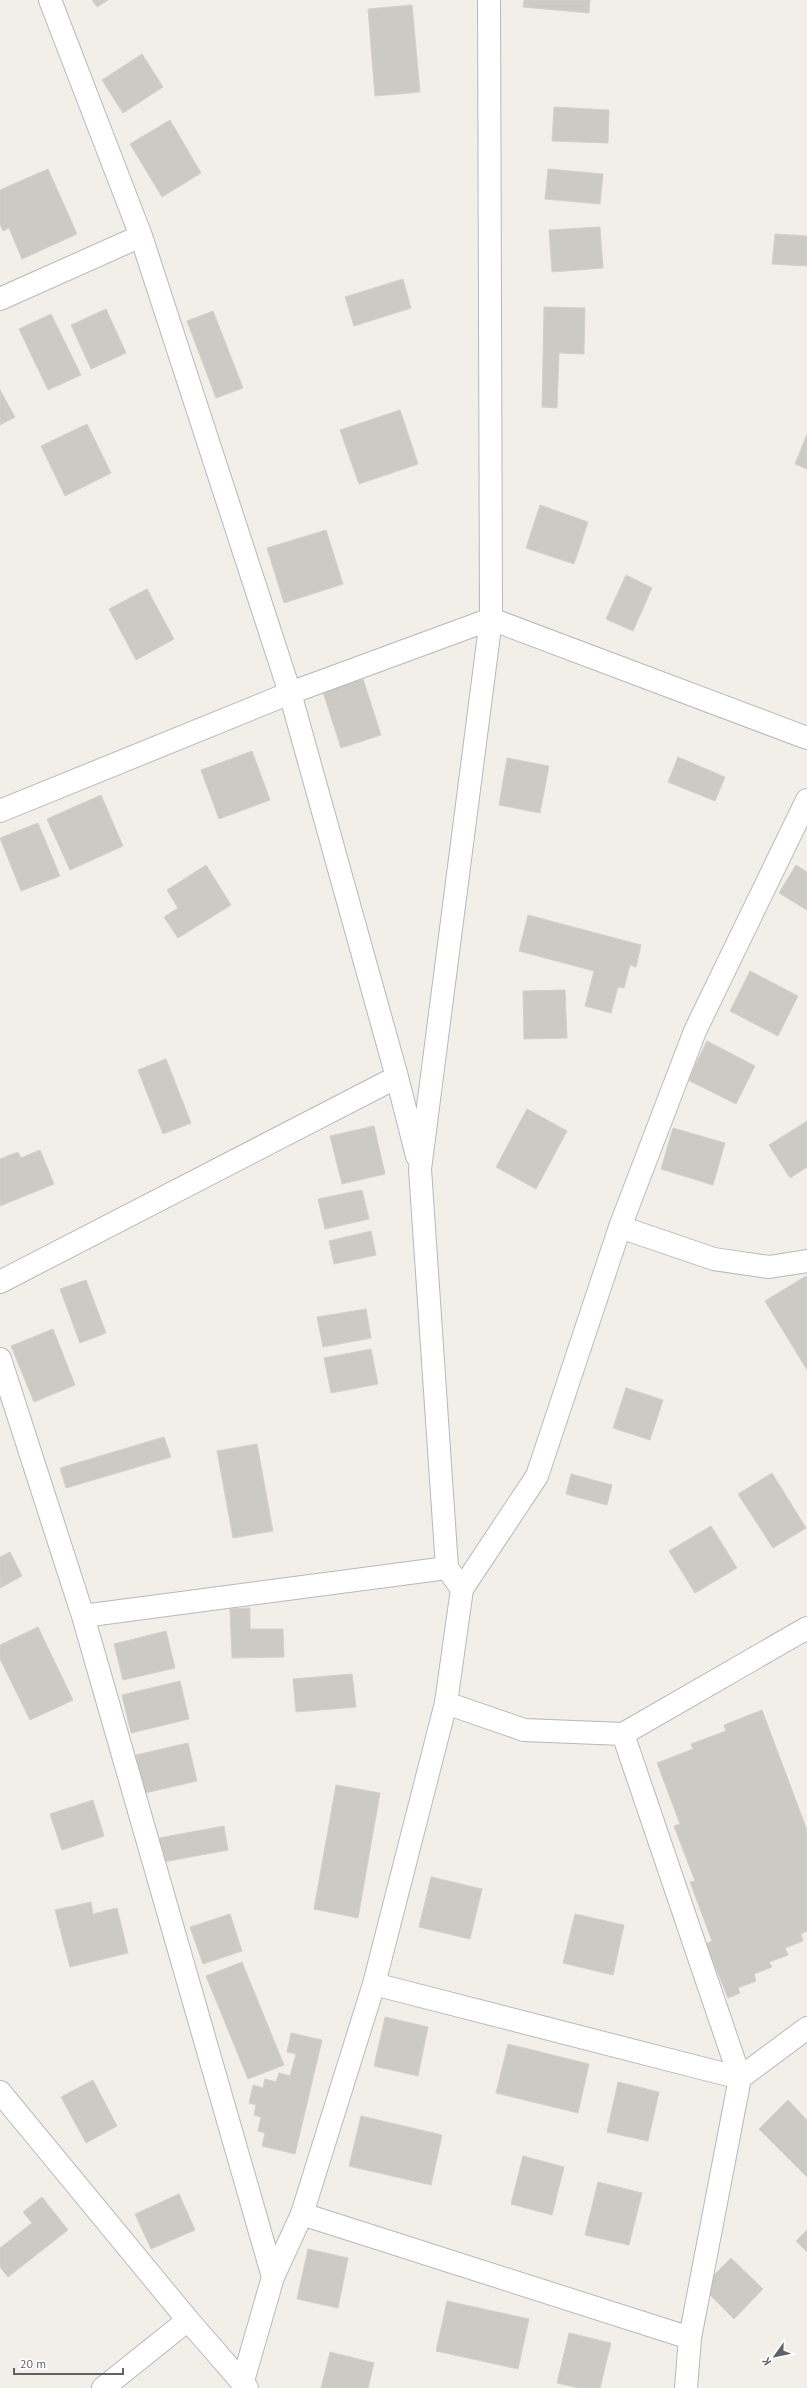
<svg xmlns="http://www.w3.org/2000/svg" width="807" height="2388" font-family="'PT Sans',sans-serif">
<rect width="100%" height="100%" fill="#f1efe8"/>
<path fill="#cccac5" stroke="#d6d1c6" d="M92,0H108L97,7Z
M524,0H590L589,13L523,7Z
M412,5L420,92L375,96L368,9Z
M142,54L163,87L123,113L102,80Z
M554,107L609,110L608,143L552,141Z
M170,120L201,173L162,197L130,144Z
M48,169L77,234L22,259L9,228L3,231L0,224V190Z
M548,169L603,174L600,204L545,199Z
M600,227L603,268L552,272L549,230Z
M775,234L807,236V266L772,264Z
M403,279L411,308L354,326L345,297Z
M544,307L585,308L584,354L559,353L557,408L542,407Z
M106,309L126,353L91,369L71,325Z
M213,311L243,388L216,398L187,321Z
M51,314L81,375L48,390L19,329Z
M0,390L15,417L0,425Z
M400,410L418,464L359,484L340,430Z
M87,424L111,473L65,496L41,446Z
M807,434V469L795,464Z
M540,505L588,522L574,564L526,548Z
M326,530L343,584L284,603L267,548Z
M626,575L652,588L633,631L606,619Z
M147,589L174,639L136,660L109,609Z
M363,679L381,735L341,748L323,692Z
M252,751L270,800L219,819L201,770Z
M678,757L725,777L715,801L668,782Z
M507,758L549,766L540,813L499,805Z
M101,795L123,846L70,870L47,819Z
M38,823L60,876L21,891L0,838Z
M206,865L231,905L178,938L164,917L178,908L167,890Z
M796,865L807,872V910L779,893Z
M528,915L641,945L636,967L630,965L624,988L618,987L611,1013L585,1006L594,971L519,951Z
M750,971L798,996L778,1036L730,1011Z
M565,990L567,1038L524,1039L523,991Z
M707,1041L755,1066L736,1104L688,1080Z
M166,1059L191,1123L163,1134L138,1070Z
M527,1109L567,1131L536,1189L496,1167Z
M807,1121V1167L790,1178L769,1145Z
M374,1126L385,1174L342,1184L330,1136Z
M673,1128L725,1143L713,1185L661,1169Z
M40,1150L54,1184L0,1206V1159L18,1152L21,1158Z
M362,1190L369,1219L325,1229L318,1199Z
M371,1231L376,1255L334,1264L329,1241Z
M806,1276L807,1278V1370L765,1301Z
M86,1280L106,1333L80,1343L60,1289Z
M366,1309L371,1338L323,1347L317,1317Z
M53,1329L75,1385L34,1402L11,1346Z
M371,1349L378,1384L331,1393L324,1358Z
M626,1388L663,1400L650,1440L613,1428Z
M164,1437L171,1457L66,1488L60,1468Z
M257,1444L273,1531L233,1538L217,1451Z
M772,1473L806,1528L773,1548L738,1494Z
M571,1474L612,1485L607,1505L566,1494Z
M711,1526L737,1568L695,1593L669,1551Z
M10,1552L22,1576L0,1588V1557Z
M250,1608V1629H283L284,1657L232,1658L230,1609Z
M38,1627L73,1700L30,1720L0,1659V1645Z
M166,1631L175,1668L123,1680L114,1644Z
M352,1674L356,1707L296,1712L293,1679Z
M180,1681L189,1719L131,1733L122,1695Z
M762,1710L807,1830V1931L801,1934L803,1941L785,1948L788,1955L769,1962L772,1967L754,1974L756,1981L738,1988L740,1993L728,1998L706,1944L712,1941L690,1882L695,1881L674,1826L680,1824L657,1763L693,1749L691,1744L726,1731L724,1725Z
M188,1743L197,1781L145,1793L136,1755Z
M336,1785L380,1793L358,1918L314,1909Z
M93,1800L104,1836L62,1850L50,1814Z
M224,1826L228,1850L163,1862L159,1838Z
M431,1877L482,1889L470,1939L419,1927Z
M91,1902L93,1914L117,1908L128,1953L70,1967L55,1910Z
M230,1914L242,1951L203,1964L190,1927Z
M575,1914L624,1925L613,1975L563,1963Z
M242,1962L284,2065L248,2079L206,1976Z
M385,2017L428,2027L418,2076L374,2066Z
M291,2033L322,2040L295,2154L262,2146L265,2133L258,2131L261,2117L254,2115L256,2105L249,2103L253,2085L263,2088L265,2079L276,2082L279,2073L290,2076L296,2054L287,2052Z
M508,2044L589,2064L578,2113L496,2093Z
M93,2080L117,2126L86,2143L61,2097Z
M618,2082L659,2092L648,2141L607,2132Z
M788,2100L807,2120V2177L759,2129Z
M361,2116L442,2135L431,2185L349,2166Z
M523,2156L564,2167L552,2215L511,2204Z
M598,2182L642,2193L629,2245L585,2235Z
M179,2194L195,2230L151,2249L135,2214Z
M42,2197L68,2230L8,2277L0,2267V2248L32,2223L23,2212Z
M807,2230V2252L796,2241Z
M308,2249L348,2258L338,2308L297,2299Z
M731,2258L763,2289L734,2319L702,2287Z
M447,2301L529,2319L518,2369L436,2351Z
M569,2333L611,2343L600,2388H579L557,2383Z
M330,2352L374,2363L368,2388H321Z"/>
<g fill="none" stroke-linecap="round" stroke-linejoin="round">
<g stroke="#b5b8bc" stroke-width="24">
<path id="street" d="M50,0L141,236L290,693L397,1077L417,1156
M0,299L141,236
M0,811L290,693L491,619L807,738
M620,1227L714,1259L769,1267L807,1261
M0,1282L397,1077
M0,1359L83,1616L273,2277
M462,1589L447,1568L420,1169L491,619L489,0
M83,1616L447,1568
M446,1703L524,1730L623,1734L807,1628
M623,1734L740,2078L690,2338L686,2388
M374,1984L740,2078L807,2028
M302,2214L690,2338
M103,2388L188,2320"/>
</g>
<g stroke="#b6babf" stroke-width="24">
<path id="secondary" d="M0,2092L188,2320L247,2388
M243,2381L273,2277L302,2214L374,1984L446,1703L462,1589L537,1476L620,1227L695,1031L807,800"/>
</g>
<use href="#street" stroke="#fff" stroke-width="22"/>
<use href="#secondary" stroke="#fff" stroke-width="22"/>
</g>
<g transform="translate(775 2356) rotate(237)" stroke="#ffffff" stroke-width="3" paint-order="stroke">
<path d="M0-3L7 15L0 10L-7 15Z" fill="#5f6368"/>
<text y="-6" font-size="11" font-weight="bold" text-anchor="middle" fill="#5f6368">K</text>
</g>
<path d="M14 2368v6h109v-6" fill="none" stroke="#5f6368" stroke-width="2"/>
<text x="20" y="2368" font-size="12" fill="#5f6368" stroke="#ffffff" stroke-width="3" paint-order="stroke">20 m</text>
</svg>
